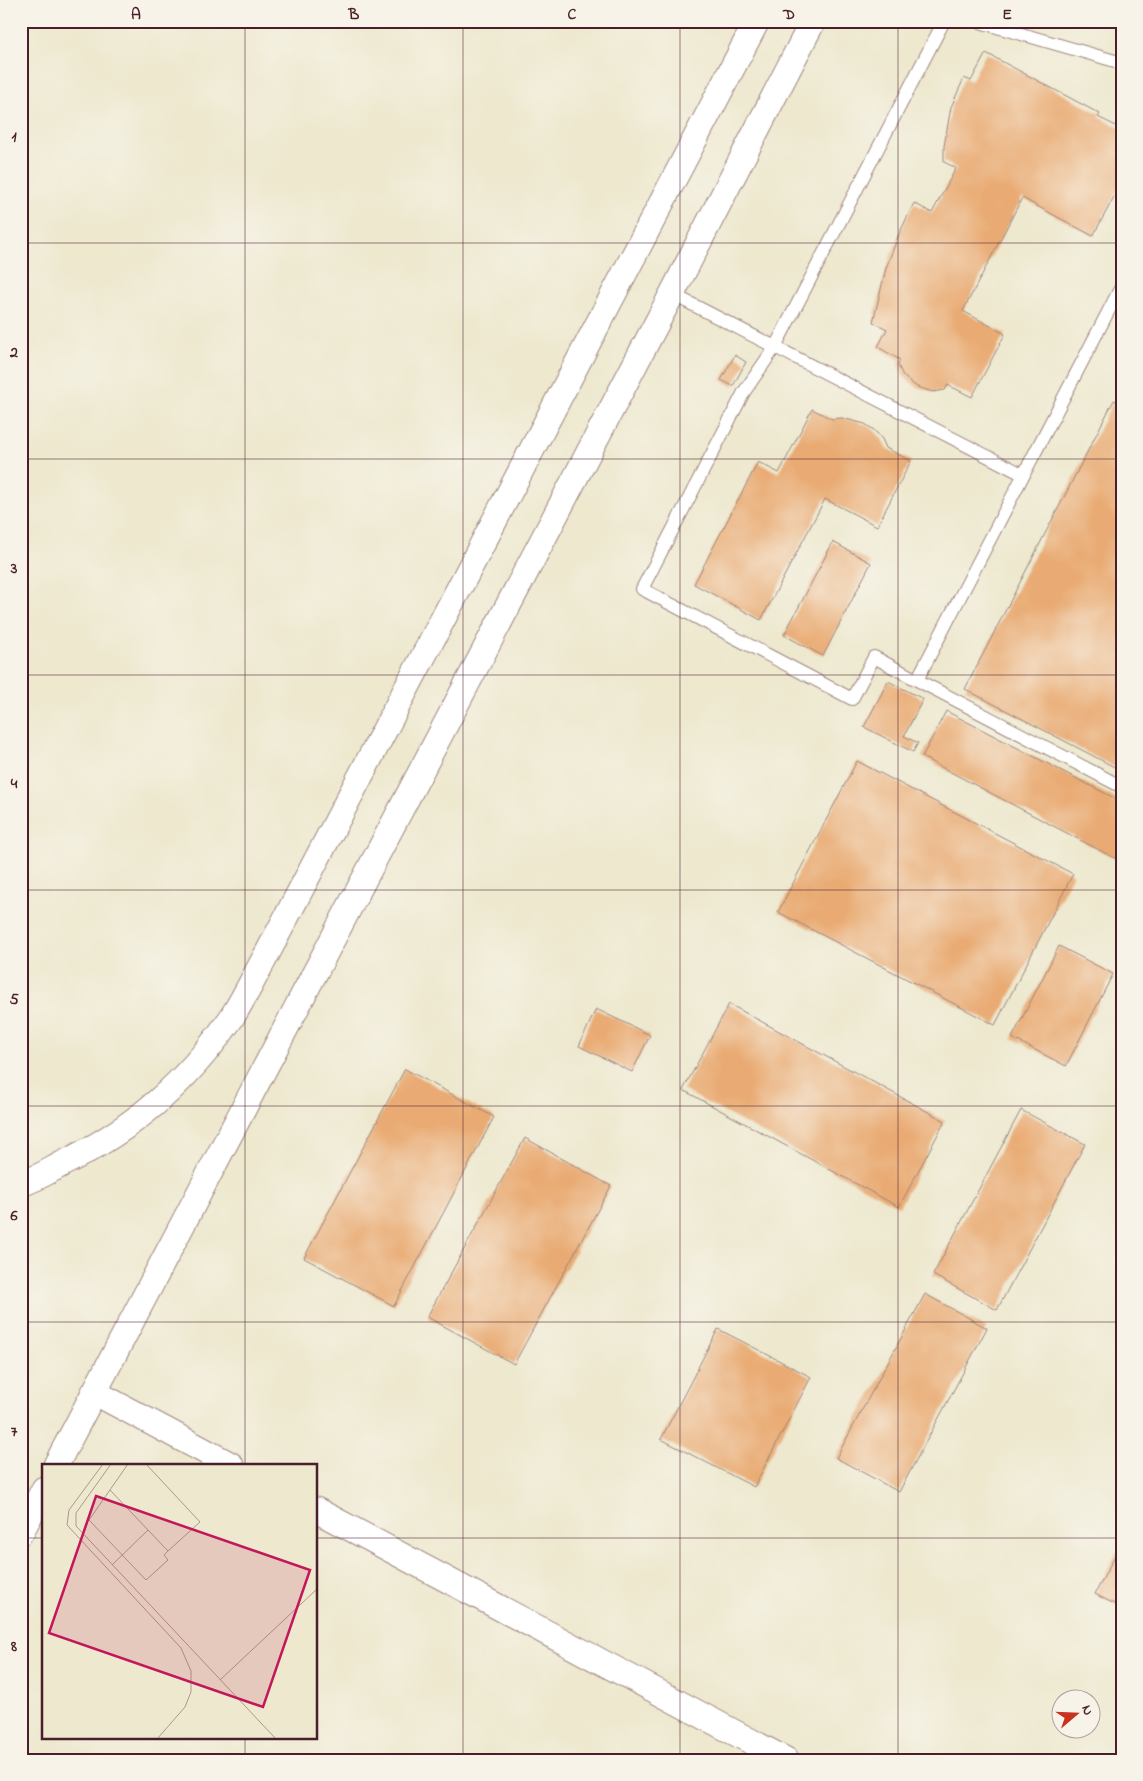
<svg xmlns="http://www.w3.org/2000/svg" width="1143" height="1781" font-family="'Indie Flower',sans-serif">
<rect width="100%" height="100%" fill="#f7f3e8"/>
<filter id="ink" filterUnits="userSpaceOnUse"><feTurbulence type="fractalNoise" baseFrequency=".02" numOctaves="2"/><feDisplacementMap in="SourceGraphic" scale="10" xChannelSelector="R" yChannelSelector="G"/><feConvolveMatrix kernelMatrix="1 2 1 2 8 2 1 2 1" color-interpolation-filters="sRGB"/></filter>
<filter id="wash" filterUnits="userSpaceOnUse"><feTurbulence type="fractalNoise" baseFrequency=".0096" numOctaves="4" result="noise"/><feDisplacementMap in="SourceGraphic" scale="20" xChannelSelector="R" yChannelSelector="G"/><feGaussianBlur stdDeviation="1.12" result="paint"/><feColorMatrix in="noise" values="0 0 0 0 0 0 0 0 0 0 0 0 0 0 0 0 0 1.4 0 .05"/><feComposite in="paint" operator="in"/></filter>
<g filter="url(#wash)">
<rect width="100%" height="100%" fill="#ede8ce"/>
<g id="blocks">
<path fill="#e9ab73" d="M986,53L1100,114L1098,117L1122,129V182L1093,236L1022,198L963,311L1005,334L972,397L948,385L945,390L933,392L917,387L909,381L903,376L898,365L900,360L878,347L887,329L873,322L886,268L899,234L914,203L932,213L956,168L944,162V146L951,107L964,78L971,81Z
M735,355L746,362L733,386L721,380Z
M1114,400L1122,403V771L965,689Z
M812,409L832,419L842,418L865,424L874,430L882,439L886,448L911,461L877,526L825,499L761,620L694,584L758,462L779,473Z
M833,542L871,563L823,656L784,635Z
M888,681L923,699L904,736L918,743L913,752L864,727Z
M946,711L1122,802V862L922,757Z
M857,761L1073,874L995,1025L778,912Z
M1059,946L1113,974L1066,1066L1012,1038Z
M729,1004L945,1121L899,1207L683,1090Z
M596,1009L650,1035L632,1072L579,1046Z
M405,1069L494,1117L394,1306L304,1258Z
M1021,1110L1085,1144L997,1310L933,1275Z
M525,1138L611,1186L514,1364L427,1317Z
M925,1294L987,1328L899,1492L836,1458Z
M718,1329L811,1377L754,1487L661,1439Z
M1122,1542V1608L1095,1594Z"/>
</g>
</g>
<g filter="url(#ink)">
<use href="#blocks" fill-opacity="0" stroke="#9c847c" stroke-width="1"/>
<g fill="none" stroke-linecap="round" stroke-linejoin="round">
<g stroke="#9c847c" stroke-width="14">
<path id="lane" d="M976,21L1122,63
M1122,285L917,680L1122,787
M672,294L1024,475
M917,680L874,657L852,699L642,589L744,392L775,347L944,21"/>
</g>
<g stroke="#9c847c" stroke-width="27">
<path id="street" d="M21,1184C36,1179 49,1171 62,1164C133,1129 184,1085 230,1020C244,999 255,975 267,954L757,21
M94,1392L231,1465
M56,1465L672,294L813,21
M316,1510L786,1760
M21,1532L44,1489"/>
</g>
<use href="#lane" stroke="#fff" stroke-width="12"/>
<use href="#street" stroke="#fff" stroke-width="25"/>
</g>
</g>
<path fill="none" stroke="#4a1f2b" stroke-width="1" stroke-opacity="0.55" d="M245,21V1465M463,21V1760M680,21V1760M898,21V1760M21,243H1122M21,459H1122M21,675H1122M21,890H1122M21,1106H1122M21,1322H1122M21,1538H44M316,1538H1122M245,1737V1760"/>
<g transform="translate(42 1464)">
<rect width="275" height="275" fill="#ede8ce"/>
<path fill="none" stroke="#ac988d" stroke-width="1" d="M61,0L27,46L25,61L139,184L149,207V228L143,243L115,275M69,0L34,49V62L234,275M86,0L47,56L104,116L126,96L122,91L126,87M68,26L126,87L158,58L104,0M70,101L106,66M178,216L275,125"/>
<path fill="#c2185b" fill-opacity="0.15" stroke="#c2185b" stroke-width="2.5" d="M54,32L268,106L221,243L7,169Z"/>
<rect width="275" height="275" fill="none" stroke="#4a1f2b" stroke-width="2.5"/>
</g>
<rect width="1143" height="1781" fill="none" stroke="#f7f3e8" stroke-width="55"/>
<g transform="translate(1076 1714) rotate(71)"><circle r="24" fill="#f7f3e8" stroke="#b29e9c"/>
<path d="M0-4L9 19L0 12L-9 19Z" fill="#c8321e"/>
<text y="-8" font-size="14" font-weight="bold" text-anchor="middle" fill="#4a1f2b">N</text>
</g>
<rect x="28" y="28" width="1088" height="1726" fill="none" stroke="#4a1f2b" stroke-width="2"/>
<g font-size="16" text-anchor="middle" font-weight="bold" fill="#4a1f2b">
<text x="136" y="19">A</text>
<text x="354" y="19">B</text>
<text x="572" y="19">C</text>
<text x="789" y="19">D</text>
<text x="1007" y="19">E</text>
<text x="14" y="141">1</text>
<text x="14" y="357">2</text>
<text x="14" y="573">3</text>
<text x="14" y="788">4</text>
<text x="14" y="1004">5</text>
<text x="14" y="1220">6</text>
<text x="14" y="1436">7</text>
<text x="14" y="1651">8</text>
</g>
</svg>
